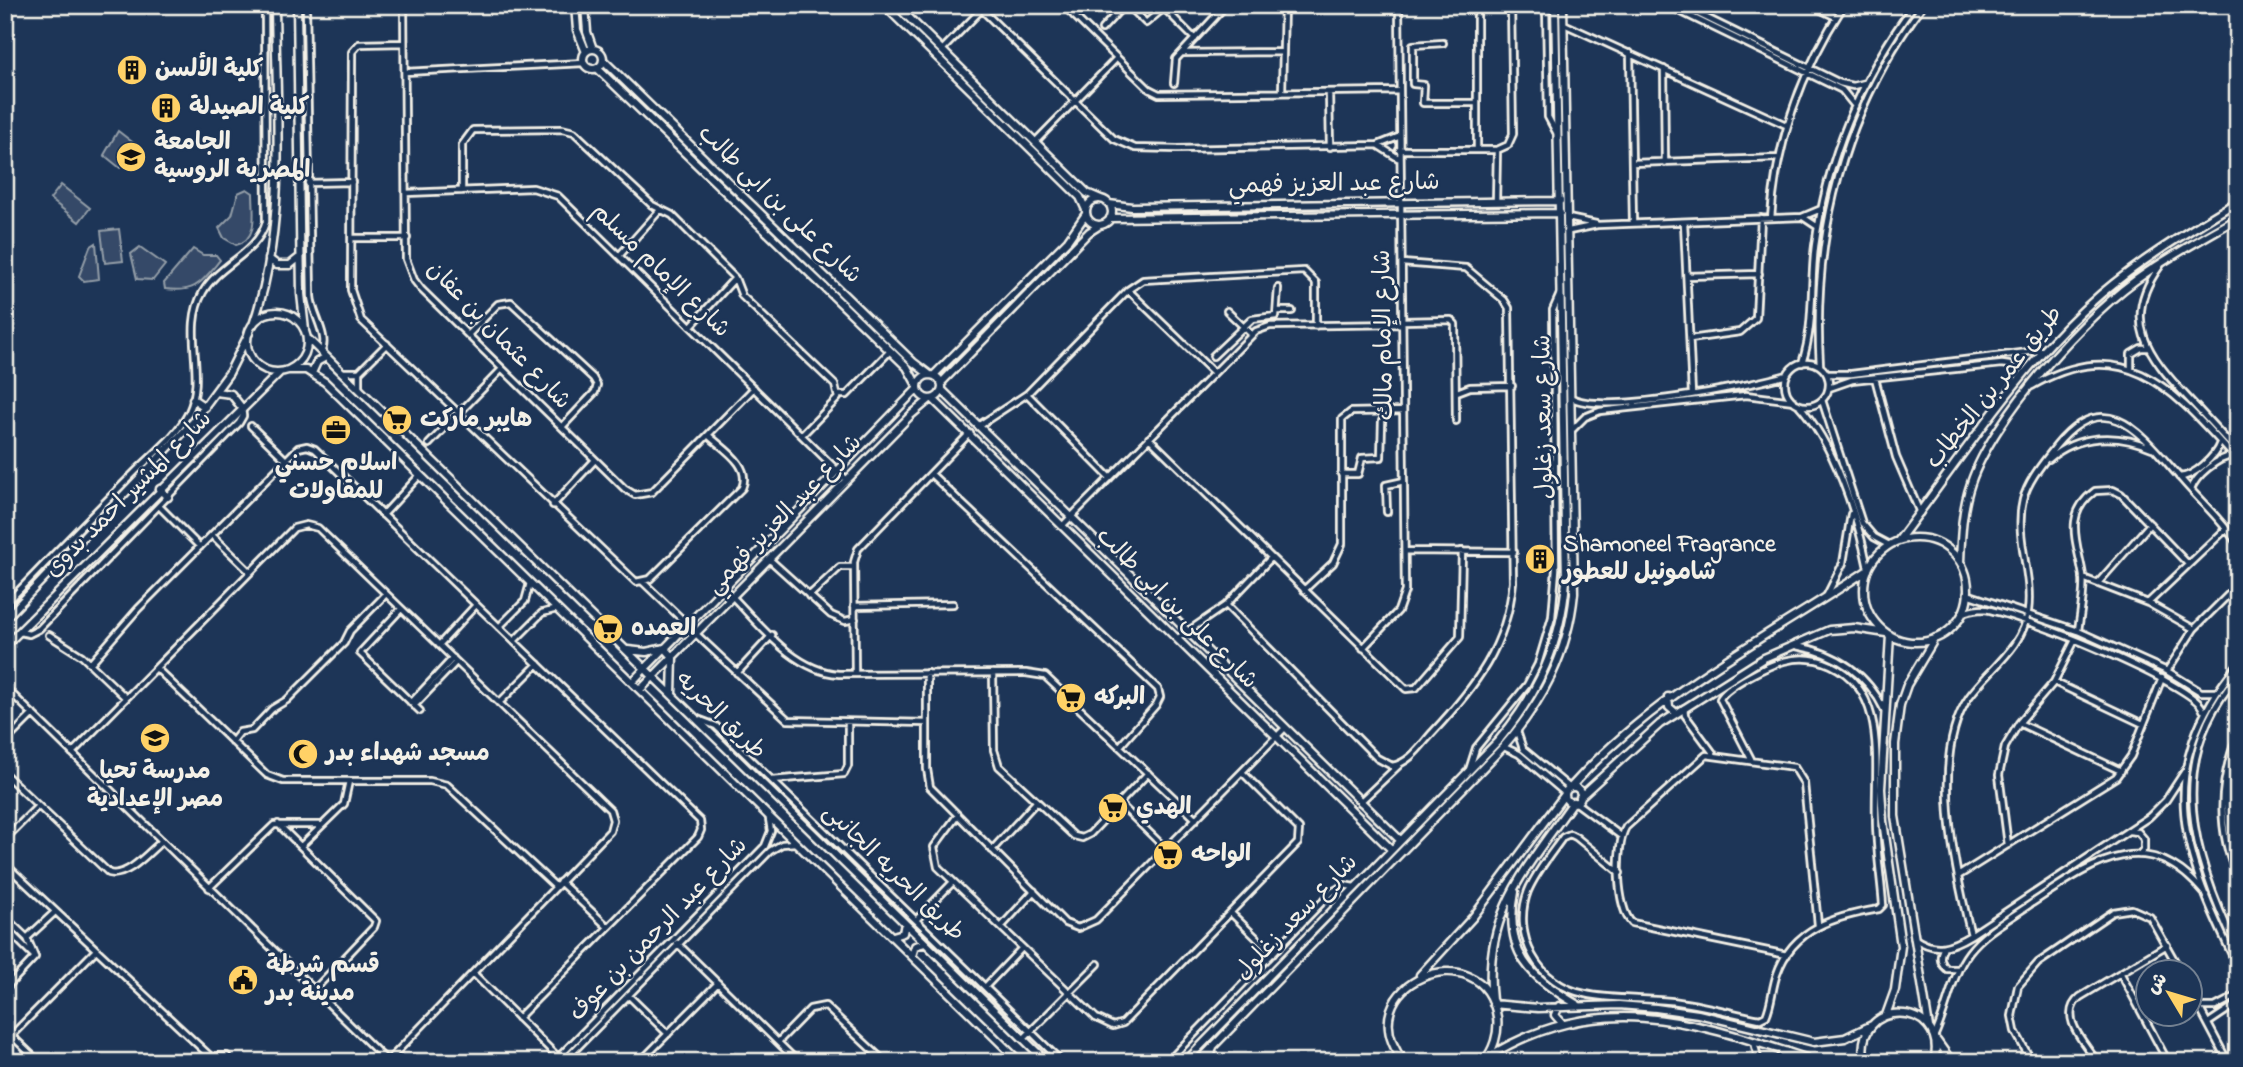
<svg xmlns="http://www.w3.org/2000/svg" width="2243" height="1067" font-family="'Indie Flower','Playpen Sans Arabic',sans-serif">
<rect width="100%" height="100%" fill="#1d3557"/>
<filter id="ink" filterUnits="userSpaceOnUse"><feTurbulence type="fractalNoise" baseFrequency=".0143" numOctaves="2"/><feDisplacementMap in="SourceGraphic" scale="14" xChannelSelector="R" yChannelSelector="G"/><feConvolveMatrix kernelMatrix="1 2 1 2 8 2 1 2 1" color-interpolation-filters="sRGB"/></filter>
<g filter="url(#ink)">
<path fill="#354a67" stroke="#949ea8" stroke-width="2" d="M118,131L140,148L120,168L104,155Z
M61,185L90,208L79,222L50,199Z
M247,189L253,193C253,212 259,240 236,245L224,238L219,228L232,215L238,193Z
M119,229L123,261L105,263L101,231Z
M96,243L99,279L84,281L79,276L90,247Z
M140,247L165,265L153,280L137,279L131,254Z
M193,249L203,255H216L220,260C201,283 196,293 165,289L164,283Z"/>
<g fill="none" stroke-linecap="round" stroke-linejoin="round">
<g stroke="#f4f1e8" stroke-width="10">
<path id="street" d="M306,5L311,296C312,314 330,337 321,352
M404,5L406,259L414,280L421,289L625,489L635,495L652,492L754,388
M977,5L1114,139L1135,148L1177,149L1378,145L1398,137
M1063,5L1149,89L1159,94L1398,91
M1128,5L1146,23L1164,8L1195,39
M1477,5V150
M1546,5L1548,117L1556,132
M1667,5L1842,90L1855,106
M1680,5L1840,83L1853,86L1865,83
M1811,5L1836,17
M1901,5L1909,11
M1074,16L1085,5
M1564,24L1786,125
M1102,29L1124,5
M404,43L359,44L352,52L351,290L361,320L636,582L650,579L742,488C752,465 723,449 708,435
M1443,43L1413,45V84L1424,85L1423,103H1477
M942,50L986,5
M1182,53L1283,52
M1630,53L1633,223
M1664,69L1665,163
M405,72L584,63
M1174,83L1176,59L1226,5
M1282,92L1284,5
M1329,92L1330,147
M1035,142L1117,58
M1379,146L1398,158
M1399,150H1497L1508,145L1513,134L1511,5
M1632,163L1778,158
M308,183L352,182
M462,191V145L473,130L562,129L574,132L652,205L672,215L735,278L742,296L835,385L838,398L802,435
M406,193L533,188L558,196L847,480
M1496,202L1497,150
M1803,217L1818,227
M1568,218L1596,224
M1771,218C1776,141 1802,70 1844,5
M1684,222L1692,394
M1569,231L1597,225L1802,217L1821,209
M352,238H407
M619,256L660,210
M2160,266C2120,320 2148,355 2187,397C2204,415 2221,434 2238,452
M1687,276L1759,274
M1128,290L1213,372
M1227,311L1251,334
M1278,311H1292
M1402,321L1451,320L1455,324L1456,421
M691,326L735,278
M468,335L498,304L511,302L593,378L597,385L595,392L562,427
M1690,339L1740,332L1756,318L1761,218
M1213,356L1252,319L1276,316L1278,288
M1785 384a22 22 0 1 1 44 0a22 22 0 1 1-44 0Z
M1802,363C1815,325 1810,285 1815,246C1827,158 1861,77 1914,5
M1820,366C1812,234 1844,111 1923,5
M2131,369V354L2141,348H2147
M343,372H359
M1827,374H1851L2044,350
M1875,378L1896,457L1920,513
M2032,386C2129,330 2177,395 2238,461
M359,388V372L387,344
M1829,388L1852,380L2002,364L2009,365L2014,370L2013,386
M1457,392L1470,387L1512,386
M1027,394L1110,478
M839,395H847L890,351
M1572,398C1605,415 1749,386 1787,375
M1822,400L1862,523L1874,537L1889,545
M1798,404C1835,445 1857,515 1868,568
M251,426L286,460
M978,426L1027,394L1128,290L1143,280L1304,271L1316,283V326
M1573,429L1585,417L1600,411L1746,395L1794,401
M1149,438L1406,689L1416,688L1460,637L1462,551
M429,444L502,369
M2049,459C2078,434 2118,433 2152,448
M931,474L1158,689L1160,697L1156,705L1120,746
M1341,474H1358L1362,458L1381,457L1382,421
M2179,477C2194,477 2215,457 2220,443
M2191,490C2195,476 2218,457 2233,456
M553,505L595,460
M159,506L200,547
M1387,512L1386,485L1404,481
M383,515L420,475
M1063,525L1256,331L1270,326L1402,324
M212,535L250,572
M1405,551L1514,552
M769,559L831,615L845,621L855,619
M2083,578L2148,603L2194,629
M643,582L688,625
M2098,583L2150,524
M724,588C756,619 791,671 839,674L1026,673L1045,676L1196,819
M1304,590L1333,563L1342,544V419L1351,412L1403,411
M1967,594L2078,631L2167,671L2201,692H2216
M1827,595L1843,563L1851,514
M809,596L840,567H854
M2148,603L2225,530
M5,605C48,560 92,515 136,471C153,454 178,435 189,412C207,374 181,330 203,292C219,264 257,254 266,222L265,5
M1226,605L1377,758L1392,766C1410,763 1421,745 1433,732C1475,687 1507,646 1513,582L1509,308L1504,300L1466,268L1402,263
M854,606L953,604
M401,609L360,653L420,711
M1962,613C1969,611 1975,609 1983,609C2013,611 2198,685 2203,710
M499,627L525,601L530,583
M2078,631C2080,614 2085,593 2083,576C2078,543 2062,515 2095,491L2113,490L2121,494L2188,564
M20,632L29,634L39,629L239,423L243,416L242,408
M696,634L788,720L927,723
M49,635L82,656L126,698
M1178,638L1226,605L1271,558
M514,641L542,613L557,609
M439,645L476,605
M1796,646C1837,653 1867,673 1885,711
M1363,648L1398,611L1405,591L1399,5
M90,664L138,609L298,448L307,446L315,449L700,821L701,830L698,837L518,1018
M2238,664C2150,771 2183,855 2238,967
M156,668L267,775L283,781H430L447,785L556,887
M2167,671L2194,629L2238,585
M737,673L772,635
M927,673V769L930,787L1065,923L1078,928L1096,920L1284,729
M993,673L994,750L999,766L1074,836L1082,838L1090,834L1148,773
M855,674L854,562L858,549L970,433
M2238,676C2163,761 2193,859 2238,950
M2054,682L2143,724
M5,687L388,1062
M411,703L453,658
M499,703L538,664
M414,706L456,662
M1684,708L1685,715L1713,753
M695,718L716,726L1062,1062
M2019,723L2121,771
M1517,731L1523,749L1570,788
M2238,734C2219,781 2216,830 2238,877
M5,742L33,714
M232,742L240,732L252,730L272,709L287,700L344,643L350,631L386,594
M1504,747L1519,754L1565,793
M2238,748C2222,786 2225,827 2238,866
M72,753L294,528L306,525L318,528L610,810L613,820L610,831L387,1062
M1469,770L1476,748L1527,685L1538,664L1552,617L1556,569L1553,310L1560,294
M5,774L109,873C127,878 148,853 162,841
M772,780L844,774L848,766V722
M1360,802L1399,765
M1575,802L1621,836
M1119,803L1166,849
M957,816L934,847L938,867L1096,1018L1113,1026L1123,1023L1298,843L1299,829L1242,772
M278,824L376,921L374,927L314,990
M2129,831L2138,832L2144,839V849L2139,855
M5,839L38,806
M2008,845L1999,775L2005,747L2019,723L2054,682L2075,640
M301,846L344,804L349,781
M992,850L1036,802
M5,864L213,1059
M1620,873L1576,837L1570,834L1563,837C1551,854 1536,872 1528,891C1511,935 1538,985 1585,994C1612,1000 1642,998 1670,1001C1701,1004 1730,1013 1760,1019L1766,1016C1772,1003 1772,987 1777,974C1793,927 1837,916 1879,909L1883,905C1881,877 1876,848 1876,819C1874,767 1889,692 1831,665C1816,658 1799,657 1784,661C1769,665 1726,686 1720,699L1751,759
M1958,876L2116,777L2131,756L2162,678
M560,882L608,927
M209,888L274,825H320
M1231,913L1273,954
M5,917L27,938L35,957
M916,920L953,882
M5,927L35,957
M1001,927L1034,891
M1971,935C1955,871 1929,755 1969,697C1989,669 2023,648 2028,611C2033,574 2014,537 2023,500C2028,480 2043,463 2056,446C2108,381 2145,439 2183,481C2201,502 2224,522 2238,545
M27,938L55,912
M1914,938C1935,953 1951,947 1971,935L2149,817L2166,800L2185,771
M677,943L798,1062
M1943,949C1939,957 1940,963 1947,969H1959
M1787,955L1632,923C1616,908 1615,845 1626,827L1706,755L1794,767L1804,783L1818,925
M473,973L563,1062L770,851L782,844L795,843
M2121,974L2168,1062
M985,987L1022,948
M5,989L35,957
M2190,990L2228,1062
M628,995L668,1034
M2200,1007H2215L2238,995
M2208,1023L2238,1003
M12,1036L39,1062
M1934,1037C1947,1010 1951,976 1969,952C1985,931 2011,918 2032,903C2093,863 2147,822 2206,895
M1023,1039L1098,964
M5,1042L96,950
M778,1042L810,1009L825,1006L885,1062
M1754,1042L1759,1062
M211,1062L217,1056H227
M554,1062L765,846L771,831L769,819
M640,1062L718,983
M1172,1062L1175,1054L1332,892L1344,885L1354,887
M1775,1062L1787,1051
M2032,1062L2015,1031L2012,1016L2018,986L2038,963L2113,912L2132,909L2150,917L2181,972
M2097,1062C2085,1043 2057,1016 2080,997L2167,945"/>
</g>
<g stroke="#f4f1e8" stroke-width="11">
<path id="secondary" d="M297,5L301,294L305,330
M575,5L577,30L586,52
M585,5L587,32L593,49
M884,5L1080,197L1086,210
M896,5L1087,193L1101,199
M583 59a10 10 0 1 1 20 0a10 10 0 1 1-20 0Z
M603,60L913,362L930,375
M597,68L907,367L918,387
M1086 212a13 13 0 1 1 26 0a13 13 0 1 1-26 0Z
M1109,204L1132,207L1560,201
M1110,218L1560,213
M269,259L277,265H290L300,257
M247 342a30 30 0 1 1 60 0a30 30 0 1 1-60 0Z
M253,325C288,223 276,112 275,5
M307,338L1047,1062
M288,370H306L325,382L1020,1062
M312,373L317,362L326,357
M918 387a12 12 0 1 1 24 0a12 12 0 1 1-24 0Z
M934,375L1068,240L1086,214
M942,382L1089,232L1100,225
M942,390L1400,840
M216,392L231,394L242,408
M193,399L205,407
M933,399L1391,849
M160,489L168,497
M1864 590a52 52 0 1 1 104 0a52 52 0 1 1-104 0Z
M1898,541C1962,457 2021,363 2101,294C2143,258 2191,230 2238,201
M1960,562C1961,536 1962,509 1971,483C1993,417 2088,311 2146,273C2175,253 2207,236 2238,218
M5,619L193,422L229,373L249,333
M5,646L280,372
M628,650L646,652L665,648L673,657L672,695
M632,682L918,388
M640,690L911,415L930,399
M1668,697L1669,707L1676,713
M1571,787C1653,694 1766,638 1868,570
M1565 795a8 8 0 1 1 16 0a8 8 0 1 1-16 0Z
M1580,797L1660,724L1764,658L1829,630L1854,628L1886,633
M1515,892C1503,953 1530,977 1578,1005
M893,936L903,933L905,923
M912,956L915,946L925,943
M1420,975L1473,917L1565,794
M1492,1000C1482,914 1527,868 1573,802
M1493,1004L1538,1008L1619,1005L1656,1008L1698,1014L1814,1042L1845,1038L1872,1025
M1559,1006L1555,1015L1562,1023
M1886,1015L1895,990L1901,946L1883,821L1881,789L1890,635
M1929,1027L1895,816V744L1900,705L1907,685L1935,638
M1937,1041L1952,1062
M1486,1058C1603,986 1698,1023 1818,1062
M1185,1062L1499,740C1539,692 1561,643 1566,581L1555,5
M1198,1062L1503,747C1543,701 1568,654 1574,593L1563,5
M1209,1062L1213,1047
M1404,1062C1343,984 1484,929 1497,1017C1499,1033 1494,1050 1483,1062
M1865,1062C1850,997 1950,998 1934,1062"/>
</g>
<use href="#street" stroke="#1d3557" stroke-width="4.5"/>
<use href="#secondary" stroke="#1d3557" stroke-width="6"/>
</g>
</g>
<defs>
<g id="building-disc" transform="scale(1.575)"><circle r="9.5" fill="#ffd166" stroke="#1d3557"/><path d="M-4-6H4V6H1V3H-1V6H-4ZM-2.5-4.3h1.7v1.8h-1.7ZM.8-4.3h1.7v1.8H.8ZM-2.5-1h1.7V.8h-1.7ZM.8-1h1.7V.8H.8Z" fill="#111"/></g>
<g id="university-disc" transform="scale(1.575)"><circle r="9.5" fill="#ffd166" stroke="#1d3557"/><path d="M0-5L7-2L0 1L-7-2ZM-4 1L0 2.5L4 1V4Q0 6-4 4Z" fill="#111"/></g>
<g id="supermarket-disc" transform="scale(1.575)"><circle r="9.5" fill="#ffd166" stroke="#1d3557"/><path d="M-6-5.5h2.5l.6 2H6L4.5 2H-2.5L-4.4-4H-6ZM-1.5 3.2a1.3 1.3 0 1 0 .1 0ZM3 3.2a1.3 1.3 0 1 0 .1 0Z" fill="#111"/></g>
<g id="office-disc" transform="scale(1.575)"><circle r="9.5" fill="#ffd166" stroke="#1d3557"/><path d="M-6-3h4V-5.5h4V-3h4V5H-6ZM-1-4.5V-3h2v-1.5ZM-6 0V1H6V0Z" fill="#111"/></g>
<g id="school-disc" transform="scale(1.575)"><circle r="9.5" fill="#ffd166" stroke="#1d3557"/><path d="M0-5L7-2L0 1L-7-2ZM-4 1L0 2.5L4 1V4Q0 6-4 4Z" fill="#111"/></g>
<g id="mosque-disc" transform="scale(1.575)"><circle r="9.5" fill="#ffd166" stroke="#1d3557"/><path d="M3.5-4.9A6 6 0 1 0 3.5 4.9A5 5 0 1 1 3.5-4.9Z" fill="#111"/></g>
<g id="civic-disc" transform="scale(1.575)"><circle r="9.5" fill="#ffd166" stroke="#1d3557"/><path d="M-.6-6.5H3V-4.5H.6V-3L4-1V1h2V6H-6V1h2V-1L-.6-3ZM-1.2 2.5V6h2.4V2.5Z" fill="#111"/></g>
</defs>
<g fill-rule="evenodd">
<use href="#building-disc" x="132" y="70"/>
<use href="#building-disc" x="166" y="108"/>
<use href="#university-disc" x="131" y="157"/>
<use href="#supermarket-disc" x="397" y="420"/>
<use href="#office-disc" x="336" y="430"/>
<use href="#building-disc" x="1540" y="559"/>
<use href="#supermarket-disc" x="608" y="629"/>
<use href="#supermarket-disc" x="1071" y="698"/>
<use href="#school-disc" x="155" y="738"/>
<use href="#mosque-disc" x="303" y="754"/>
<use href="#supermarket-disc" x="1113" y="808"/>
<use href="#supermarket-disc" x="1168" y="855"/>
<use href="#civic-disc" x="243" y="980"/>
</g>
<g text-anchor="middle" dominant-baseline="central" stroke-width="5" stroke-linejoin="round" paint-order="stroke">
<g font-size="24" font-weight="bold" fill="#f4f1e8" stroke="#1d3557" text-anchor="start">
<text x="155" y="70">كلية الألسن</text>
<text x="189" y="108">كلية الصيدلة</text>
<text x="154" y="143">الجامعة<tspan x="154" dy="28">المصرية الروسية</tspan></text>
<text x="420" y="420">هايبر ماركت</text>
<text x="336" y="464" text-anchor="middle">اسلام حسني<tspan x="336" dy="28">للمقاولات</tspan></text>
<text x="1563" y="545">Shamoneel Fragrance<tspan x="1563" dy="28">شامونيل للعطور</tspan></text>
<text x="631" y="629">العمده</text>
<text x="1094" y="698">البركه</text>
<text x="326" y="754">مسجد شهداء بدر</text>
<text x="155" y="772" text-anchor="middle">مدرسة تحيا<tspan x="155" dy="28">مصر الإعدادية</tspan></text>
<text x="1136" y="808">الهدي</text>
<text x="1191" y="855">الواحه</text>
<text x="266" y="966">قسم شرطة<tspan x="266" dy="28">مدينة بدر</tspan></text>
</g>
<g font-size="24" fill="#f4f1e8" stroke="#1d3557">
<text transform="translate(1334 185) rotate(-1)">شارع عبد العزيز فهمي</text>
<text transform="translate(779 205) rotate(44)">شارع على بن ابى طالب</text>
<text transform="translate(660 271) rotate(44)">شارع الإمام مسلم</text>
<text transform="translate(1385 335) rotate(-91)">شارع الإمام مالك</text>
<text transform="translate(498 336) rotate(46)">شارع عثمان بن عفان</text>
<text transform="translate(1995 388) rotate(-51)">طريق عمر بن الخطاب</text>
<text transform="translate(1545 417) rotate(-91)">شارع سعد زغلول</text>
<text transform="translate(129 495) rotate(-45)">شارع المشير احمد بدوى</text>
<text transform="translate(785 515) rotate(-46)">شارع عبد العزيز فهمي</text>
<text transform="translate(1176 609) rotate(45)">شارع على بن ابى طالب</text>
<text transform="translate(720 716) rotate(44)">طريق الحريه</text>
<text transform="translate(893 873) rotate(44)">طريق الحريه الجانبى</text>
<text transform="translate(1297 918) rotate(-46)">شارع سعد زغلول</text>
<text transform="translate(659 930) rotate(-46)">شارع عبد الرحمن بن عوف</text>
</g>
</g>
<rect width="2243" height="1067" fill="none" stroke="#1d3557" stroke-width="28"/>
<rect x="14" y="14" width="2215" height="1039" fill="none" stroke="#f4f1e8" stroke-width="2.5" filter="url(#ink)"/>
<g transform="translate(2169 993) rotate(308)"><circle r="33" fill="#1d3557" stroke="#738091" stroke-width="2"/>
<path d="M0-5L12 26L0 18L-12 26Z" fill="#ffd166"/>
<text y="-10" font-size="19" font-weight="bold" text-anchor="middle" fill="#f4f1e8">ش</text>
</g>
</svg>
